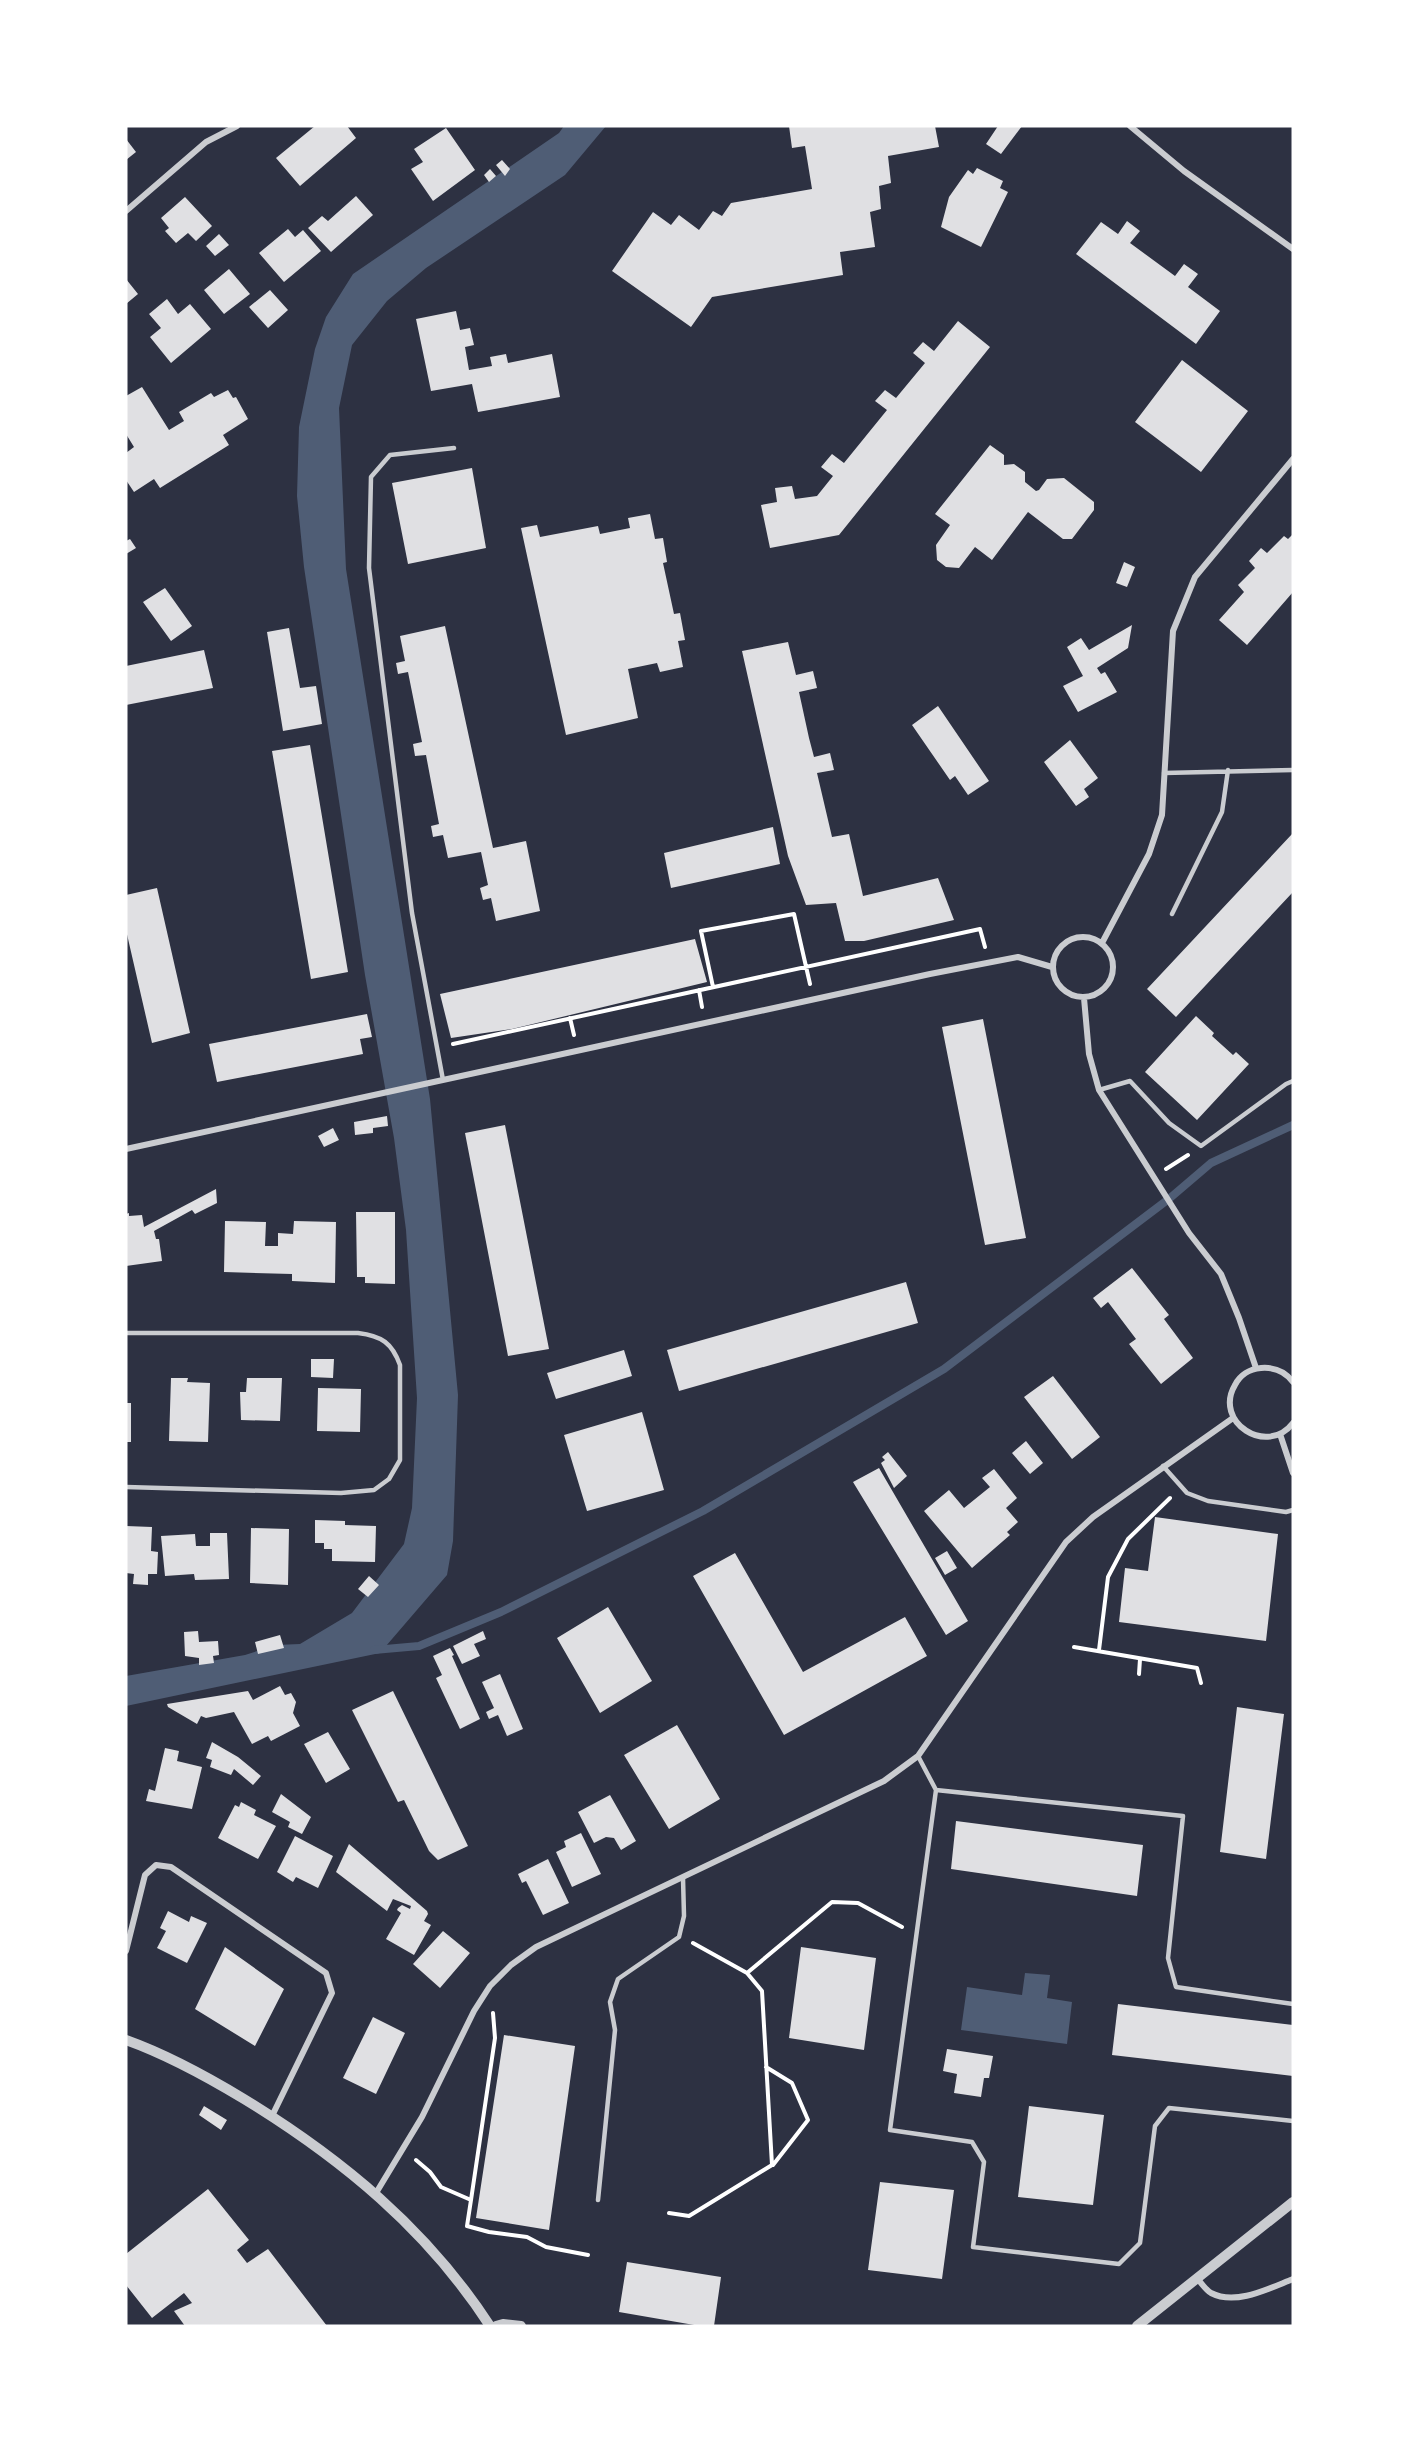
<svg xmlns="http://www.w3.org/2000/svg" width="1419" height="2452" font-family="Ubuntu,sans-serif">
<rect width="100%" height="100%" fill="#2d3142"/>
<path fill="#4f5d75" d="M564,126H606L565,175L426,268L387,301L352,345L339,408L346,569L430,1099L458,1395L453,1541L447,1575L380,1653L126,1706V1676L245,1655L276,1645L300,1644L352,1613L404,1544L412,1508L417,1398L406,1230L394,1138L365,975L304,567L297,496L299,427L315,349L326,317L353,274L559,133Z
M1025,1973L1050,1975L1047,1998L1072,2002L1067,2044L961,2030L967,1987L1022,1995Z"/>
<g fill="none" stroke-linecap="round" stroke-linejoin="round">
<path stroke="#4f5d75" stroke-width="8" d="M374,1650L419,1646L501,1612L703,1511L944,1369L1170,1198L1211,1163L1293,1125"/>
</g>
<path fill="#e0e0e3" d="M315,126H347L356,138L300,186L276,158Z
M789,126H935L939,147L888,156L891,183L879,186L881,209L870,212L875,247L840,252L843,275L712,297L691,327L612,271L653,212L671,225L679,215L699,230L713,211L722,216L731,203L812,189L805,146L792,148Z
M998,126H1022L1001,154L986,144Z
M446,128L475,170L433,201L411,169L423,162L414,149Z
M126,139L136,152L126,160Z
M502,160L510,169L505,176L496,165Z
M977,168L1003,181L1000,188L1008,192L981,247L941,227L949,197L968,170L973,174Z
M490,169L496,176L489,182L484,175Z
M356,196L373,215L331,252L308,228L322,216L328,221Z
M185,197L212,226L196,241L188,233L176,243L165,231L169,228L161,218Z
M1127,221L1140,231L1130,243L1175,276L1184,264L1198,274L1188,287L1220,311L1196,344L1076,254L1101,222L1118,234Z
M288,229L295,237L303,230L321,251L284,282L259,253Z
M219,234L229,245L215,256L206,246Z
M229,269L250,294L224,314L204,290Z
M126,279L138,294L126,304Z
M270,290L288,310L268,328L249,307Z
M167,299L178,314L190,304L211,329L171,363L150,337L161,328L149,314Z
M456,311L460,330L470,328L474,345L465,347L469,370L492,366L490,357L506,354L508,363L552,354L560,397L478,412L472,384L431,391L416,319Z
M958,321L990,347L839,535L770,548L761,505L777,502L775,488L792,486L795,499L817,496L833,476L821,467L832,454L844,463L887,410L875,401L885,390L896,398L925,363L913,353L923,342L934,351Z
M1182,360L1248,411L1201,472L1135,422Z
M142,387L169,430L184,421L179,412L211,393L214,397L228,390L233,398L236,397L248,419L223,435L229,445L160,488L154,479L134,492L126,480V453L134,447L126,434V396Z
M990,445L1004,455V465L1014,464L1025,472V482L1036,491L1039,490L1047,479L1064,478L1094,502V510L1072,539H1063L1028,512L992,560L975,547L959,568L946,567L937,560L936,545L950,525L935,514Z
M472,468L486,548L408,564L392,483Z
M650,514L655,539L663,538L667,562L663,563L674,614L680,613L685,640L678,641L683,667L660,672L657,663L628,669L638,718L566,735L521,528L537,525L540,537L598,526L600,534L630,528L628,518Z
M1293,534V592L1247,645L1219,620L1244,592L1238,585L1255,568L1249,561L1261,548L1267,553L1284,536L1288,539Z
M130,539L136,548L126,554V541Z
M1124,562L1135,567L1127,587L1116,583Z
M165,588L192,626L171,641L143,602Z
M1132,625L1128,648L1097,668L1101,674L1105,672L1117,692L1078,712L1063,686L1083,676L1067,647L1081,638L1089,650Z
M445,626L493,848L526,841L540,911L496,921L491,898L483,900L480,888L488,885L481,852L448,858L443,835L433,837L431,826L439,824L426,755L415,756L413,744L422,742L408,672L398,674L396,663L405,661L400,636Z
M289,628L300,688L316,686L322,724L283,731L267,632Z
M788,642L796,675L813,671L817,688L799,692L809,738L814,757L830,753L834,770L817,773L832,837L849,834L863,896L938,878L954,920L864,941H845L836,903L806,905L788,856L742,651Z
M204,650L213,688L126,705V666Z
M938,706L989,781L968,795L955,776L950,780L912,725Z
M1070,740L1098,778L1084,789L1089,797L1076,806L1044,762Z
M310,745L348,972L311,979L272,751Z
M773,827L780,864L671,888L664,853Z
M1293,833V892L1176,1017L1147,989Z
M157,888L190,1033L152,1043L126,930V895Z
M695,939L707,982L512,1029L451,1038L440,994Z
M367,1014L372,1037L360,1039L363,1054L217,1082L209,1044Z
M1196,1016L1214,1033L1212,1036L1233,1055L1236,1052L1249,1064L1197,1120L1145,1072Z
M983,1019L1026,1238L985,1245L942,1027Z
M387,1116L388,1126L373,1128V1133L355,1135L354,1122Z
M505,1125L549,1349L508,1356L465,1133Z
M333,1128L339,1140L324,1147L318,1136Z
M216,1189L217,1203L195,1214L192,1210L154,1231L156,1239H159L162,1261L126,1266V1214L129,1213V1216L142,1215L144,1227Z
M356,1212H395V1284L365,1283V1277H357Z
M225,1221L266,1222L265,1246H278V1233L293,1234L294,1221L336,1222L335,1283L292,1281V1274L224,1272Z
M1132,1268L1169,1315L1164,1319L1193,1358L1161,1384L1129,1344L1136,1339L1108,1302L1101,1308L1093,1298Z
M906,1282L918,1323L679,1391L667,1350Z
M624,1350L632,1376L556,1399L547,1373Z
M311,1359H334L333,1378L311,1377Z
M1053,1376L1100,1437L1072,1459L1024,1397Z
M171,1378H188L187,1382L210,1383L208,1442L169,1441Z
M247,1378H282L280,1421L241,1420L240,1392H246Z
M318,1388L361,1389L360,1432L317,1431Z
M126,1403H131V1442H126Z
M642,1412L664,1490L587,1511L564,1435Z
M1026,1441L1043,1463L1030,1474L1012,1453Z
M888,1452L907,1476L894,1488L881,1463L885,1460L882,1457Z
M879,1468L968,1621L946,1635L853,1482Z
M994,1469L1017,1498L1006,1508L1018,1522L1007,1532L1010,1535L972,1568L924,1511L949,1490L964,1508L990,1487L982,1478Z
M1155,1517L1278,1534L1266,1641L1119,1622L1125,1568L1148,1571Z
M315,1520L345,1521V1525L376,1526L375,1562L332,1561V1549H324V1543H315Z
M126,1526L152,1527L151,1551L158,1552L157,1574H148V1585L133,1584L134,1574L126,1573Z
M251,1528L289,1529L288,1585L250,1583Z
M210,1533H227L229,1579L195,1580L194,1574L165,1576L161,1536L195,1534L196,1546H210Z
M947,1551L957,1568L945,1575L935,1558Z
M735,1553L803,1672L905,1617L927,1656L784,1735L693,1576Z
M369,1576L379,1585L368,1597L358,1589Z
M608,1607L652,1681L600,1713L557,1638Z
M198,1631L199,1642L218,1641L219,1655L213,1656L214,1663L199,1665V1658L185,1656L184,1632Z
M483,1631L486,1639L474,1644L480,1656L462,1664L453,1646Z
M280,1635L284,1648L258,1654L255,1642Z
M450,1648L454,1655L452,1656L480,1719L460,1729L436,1678L442,1675L433,1656Z
M500,1674L523,1729L507,1736L498,1715L489,1719L486,1712L494,1708L482,1682Z
M280,1686L285,1695L291,1693L296,1702L293,1713L300,1726L271,1741L268,1736L252,1744L234,1712L206,1718L201,1716L197,1724L168,1707L167,1704L248,1691L253,1700Z
M393,1691L468,1846L438,1860L429,1851L404,1800L398,1802L352,1710Z
M1237,1707L1284,1714L1266,1859L1220,1852Z
M677,1725L720,1799L669,1829L624,1755Z
M328,1732L350,1769L326,1783L304,1744Z
M212,1742L238,1757L261,1776L253,1785L234,1769L231,1775L210,1767L212,1760L206,1758Z
M165,1748L179,1751L177,1761L202,1767L192,1809L146,1801L149,1789L155,1791Z
M281,1794L311,1817L302,1834L288,1827L290,1822L272,1812Z
M610,1795L636,1841L621,1850L614,1838L606,1837L594,1843L578,1812Z
M241,1802L256,1810L254,1815L276,1826L258,1859L218,1838L235,1805L239,1807Z
M956,1821L1143,1845L1137,1896L951,1869Z
M581,1833L601,1874L572,1887L556,1852L566,1847L564,1841Z
M295,1836L333,1856L318,1888L296,1877L293,1882L277,1872Z
M349,1844L427,1911L428,1914L424,1921L431,1925L414,1955L386,1939L401,1913L397,1910L398,1908L402,1905L410,1909L411,1906L393,1899L387,1911L336,1872Z
M548,1859L569,1903L543,1915L526,1881L522,1883L518,1874Z
M168,1911L189,1922L191,1916L207,1923L187,1963L157,1948L166,1931L160,1928Z
M443,1931L470,1953L440,1988L413,1964Z
M225,1947L284,1989L255,2046L195,2009Z
M801,1947L876,1958L864,2050L789,2038Z
M1118,2004L1293,2025V2076L1112,2055Z
M373,2017L405,2033L376,2094L343,2078Z
M504,2035L575,2046L549,2230L476,2218Z
M947,2049L993,2056L989,2078H984L981,2097L954,2093L957,2074L943,2071Z
M204,2106L227,2120L221,2130L199,2115Z
M1029,2106L1104,2115L1093,2205L1018,2197Z
M880,2182L954,2190L942,2279L868,2270Z
M208,2189L249,2240L237,2250L247,2263L268,2249L327,2326H185L174,2311L192,2303L184,2293L152,2318L126,2285V2254Z
M627,2262L721,2277L714,2326H700L619,2312Z"/>
<g fill="none" stroke-linecap="round" stroke-linejoin="round">
<path stroke="#fff" stroke-width="4" d="M713,987L701,931L794,914L810,984
M699,990L702,1007
M570,1018L574,1035
M453,1044L980,929L985,947
M1166,1169L1188,1155
M1074,1647L1197,1668L1201,1683
M1099,1650L1108,1577L1128,1539L1170,1498
M1139,1674L1140,1659
M693,1943L747,1973
M766,2067L792,2083L808,2120L773,2165
M416,2160L430,2172L441,2187L471,2200L467,2226L489,2232L527,2237L546,2247L588,2255
M471,2200L495,2038L493,2013
M669,2213L689,2216L772,2165L762,1991L747,1973L832,1902L858,1903L902,1927"/>
<path stroke="#caccd0" stroke-width="4.5" d="M1164,773L1293,770
M1172,914L1222,812L1228,770
M443,1080L412,913L369,568L371,477L390,455L454,448
M1099,1090L1130,1081L1169,1123L1201,1146L1286,1084L1293,1081
M126,1333H358C382,1336 392,1343 400,1365V1460L389,1479L374,1490L341,1493L126,1487
M1163,1466L1187,1493L1208,1501L1286,1512L1293,1510
M918,1756L936,1790L890,2130L972,2142L984,2162L973,2247L1119,2264L1140,2243L1155,2126L1169,2108L1293,2121
M936,1790L1183,1816L1168,1958L1176,1987L1293,2004
M598,2200L615,2030L610,2002L618,1979L679,1937L684,1916L683,1878"/>
<path stroke="#caccd0" stroke-width="6" d="M1130,126L1184,171L1293,249
M126,211L206,142L237,126
M1053 967a30 30 0 1 1 60 0a30 30 0 1 1-60 0Z
M1102,943L1149,854L1162,815L1173,631L1195,577L1293,459
M1084,998L1089,1054L1099,1090L1189,1233L1221,1274L1239,1318L1256,1368
M126,1149L930,974L1018,957L1052,967
M1293,1382C1285,1371 1274,1367 1261,1368C1250,1369 1240,1375 1235,1385C1213,1422 1267,1457 1293,1423
M1280,1434L1293,1473
M126,1951L145,1875L156,1865L171,1867L326,1973L332,1993L272,2116
M376,2193L422,2117L474,2011L490,1986L511,1965L536,1947L884,1781L918,1756L1066,1542L1093,1517L1233,1418
M1198,2279C1201,2283 1206,2290 1211,2293C1236,2306 1270,2288 1293,2279"/>
<path stroke="#caccd0" stroke-width="10" d="M126,2040C168,2055 206,2076 244,2099C342,2159 427,2229 490,2326
M496,2326L503,2324L521,2326
M1137,2326L1293,2202"/>
</g>
<rect width="1419" height="2452" fill="none" stroke="#ffffff" stroke-width="255"/>
</svg>
